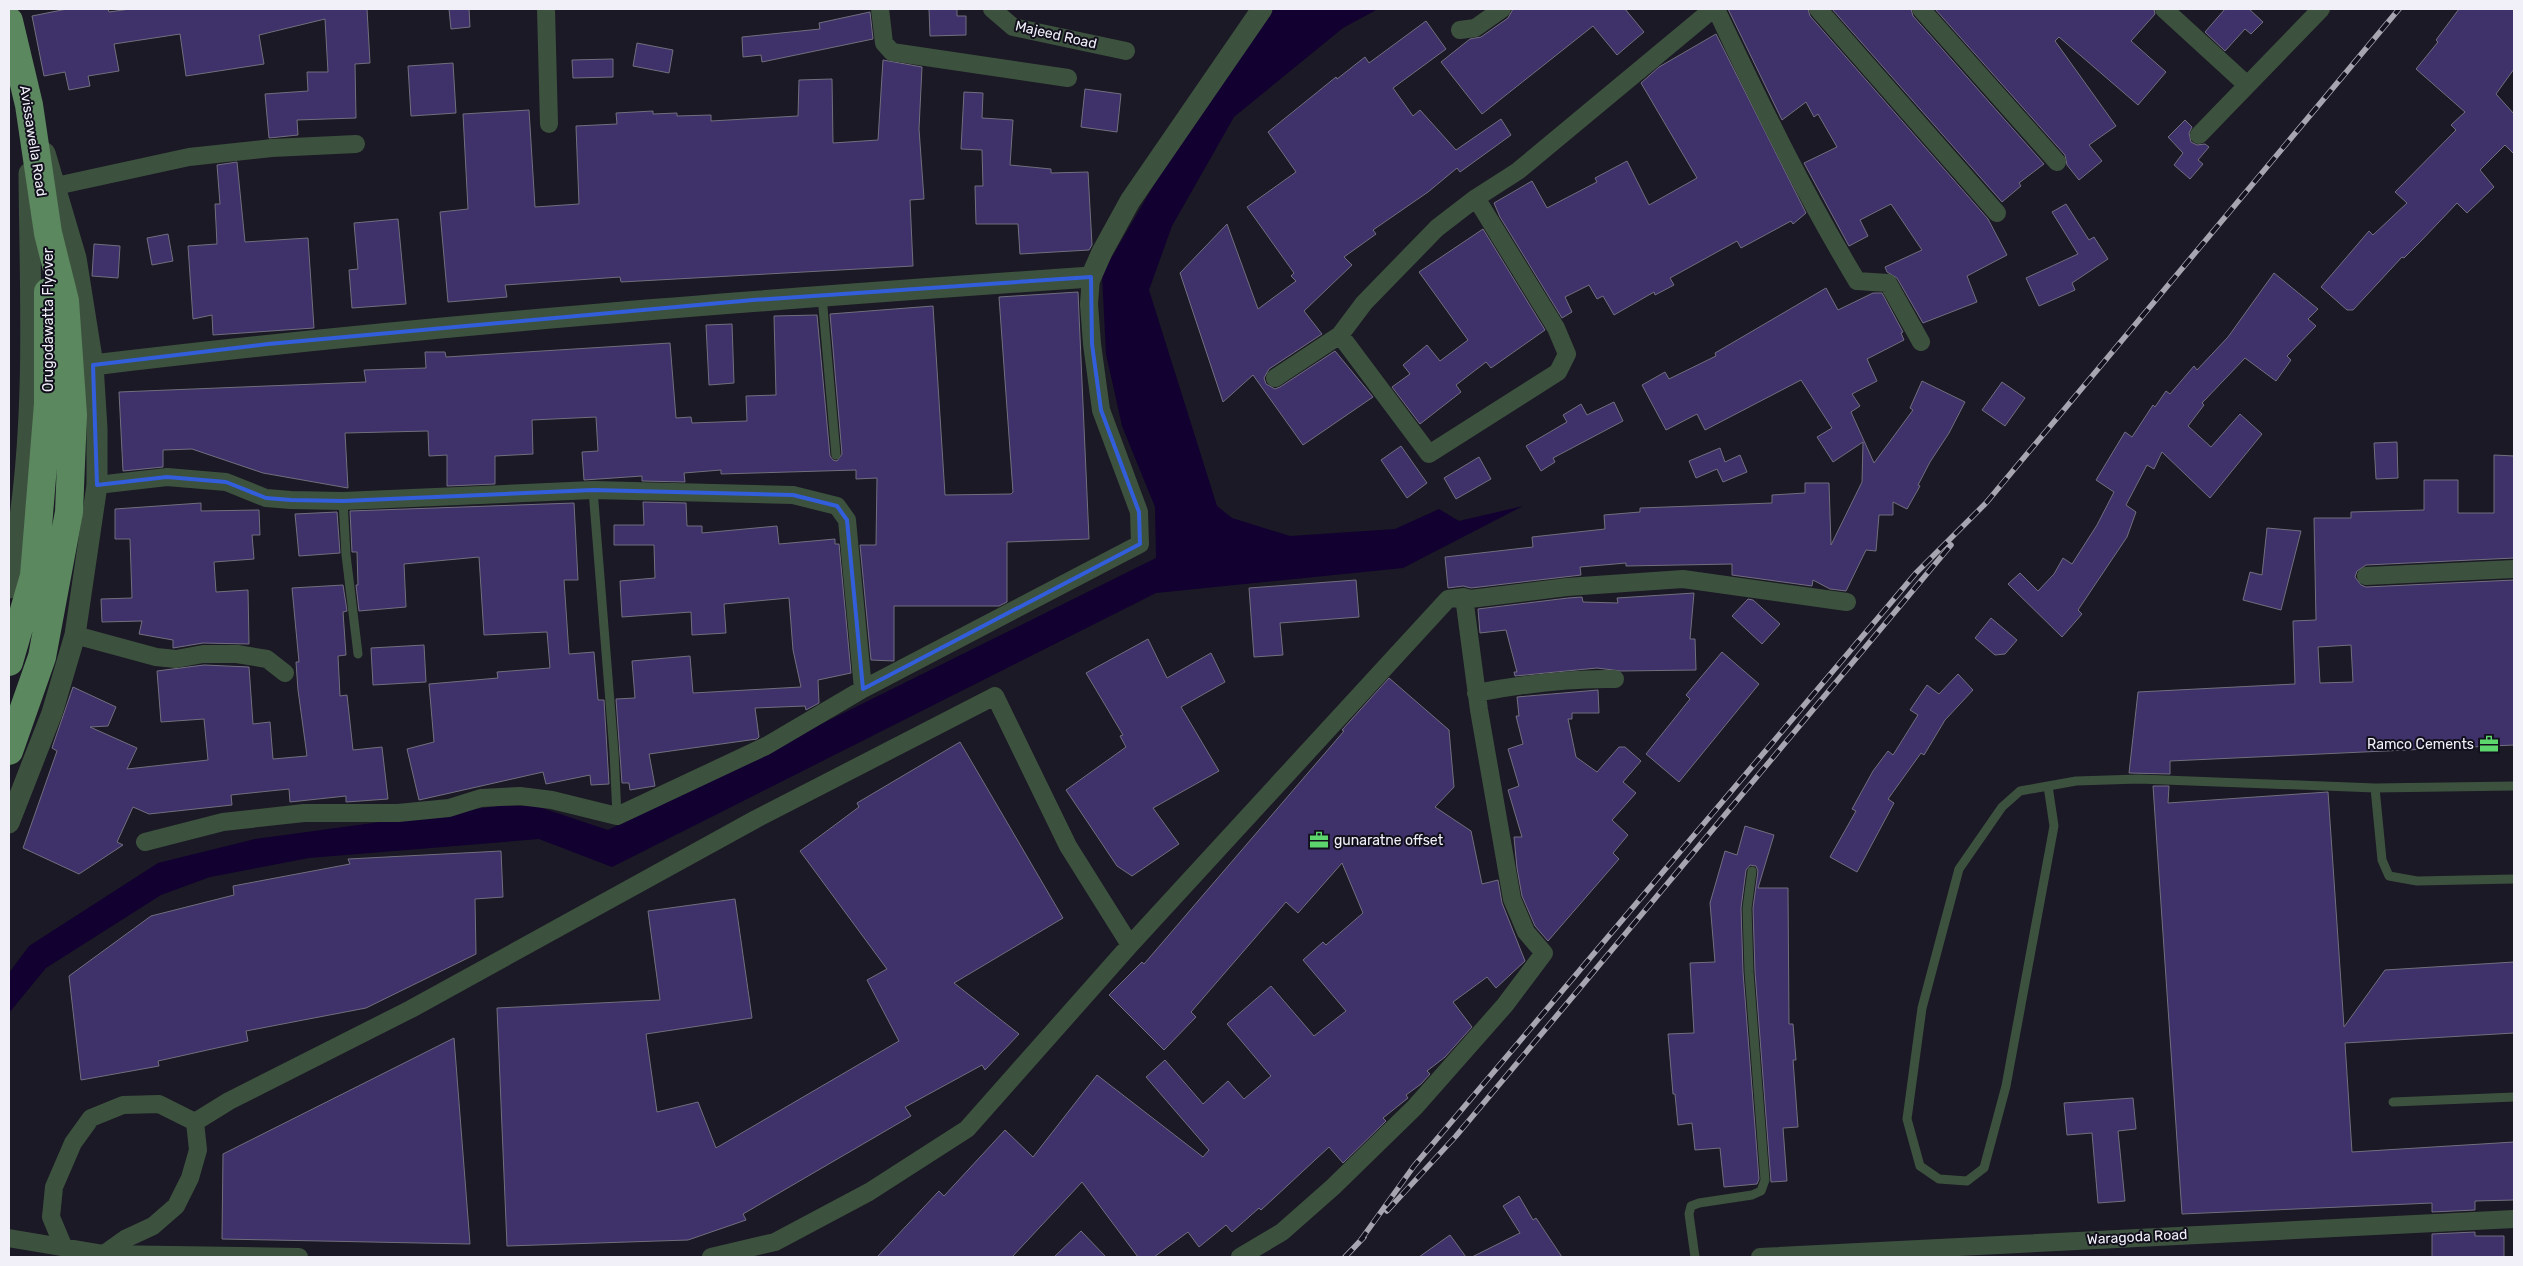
<svg xmlns="http://www.w3.org/2000/svg" width="2523" height="1266" font-family="Rubik,sans-serif">
<rect width="100%" height="100%" fill="#1b1925"/>
<path fill="#110030" d="M1271,9H1378L1343,28L1234,117L1172,226L1149,290L1217,506L1232,518L1290,536L1395,529L1439,509L1459,521L1523,506L1403,568L1156,593L612,867L539,839L309,858L210,877L161,895L46,968L9,1013V973L29,946L158,863L255,839L498,806H536L608,830L1156,558L1155,507L1122,426L1106,354L1102,274L1208,92Z"/>
<path fill="#3f3169" stroke="#716f7e" fill-rule="evenodd" d="M67,9H108L109,12L130,9H367L370,63L355,64L356,118L297,120L298,135L269,138L265,94L308,91L307,72H328L325,19L259,35L264,64L186,76L180,34L114,44L119,71L88,76L90,86L69,90L65,72L44,76L32,16Z
M449,9H469L470,27L451,29Z
M929,9H957V16H966V35L930,36Z
M1513,9H1625L1644,32L1617,55L1593,26L1482,114L1441,62L1470,39L1481,37L1508,18Z
M1728,9H1808L1810,16L1988,219L2007,255L1967,276L1977,302L1923,323L1897,278L1887,272L1885,267L1922,250L1891,204L1860,220L1868,236L1849,246L1804,163L1837,147L1818,114L1814,117L1806,102L1782,120Z
M1832,9H1911L1913,16L2044,164L2019,183L2021,186L2002,202Z
M1935,9H2154L2155,14L2131,41L2166,72L2138,105L2059,37L2055,41L2116,126L2089,145L2102,161L2079,180L2067,165L2065,155Z
M2225,9H2249L2263,22L2251,34L2245,29L2225,51L2205,32Z
M2459,9H2514V69L2496,94L2514,114V154L2505,145L2480,170L2494,187L2467,213L2457,203L2420,242L2404,258L2402,257L2353,310H2347L2321,287L2369,231L2373,235L2407,203L2395,192L2456,130L2451,125L2465,112L2416,69L2438,42L2436,40Z
M870,12L873,39L762,62L761,55L743,57L742,37L820,29L819,23Z
M1426,21L1446,49L1393,88L1413,116L1420,110L1456,150L1501,119L1511,135L1460,172L1457,168L1428,192L1373,230L1376,234L1344,257L1352,265L1304,311L1322,334L1269,369L1264,378L1266,384L1275,389L1280,387L1335,351L1373,397L1303,445L1253,375L1223,402L1180,273L1227,224L1258,309L1296,281L1291,276L1294,273L1247,207L1296,172L1268,132L1336,77L1337,79L1365,57L1369,63Z
M1716,34L1806,213L1793,224L1791,221L1741,248L1737,241L1670,278L1674,285L1655,295L1654,292L1614,315L1603,296L1597,299L1589,285L1565,297L1572,312L1562,318L1500,217L1494,203L1532,181L1547,208L1597,182L1595,178L1627,161L1649,205L1697,178L1641,83L1659,67Z
M637,43L673,50L669,73L633,66Z
M613,59V77L573,78L572,60Z
M883,60L922,67L919,129L924,199L910,200L913,266L621,282L620,277L505,285L507,297L448,302L440,212L468,209L463,114L529,110L535,207L579,204L576,126L617,124L616,113L653,111V114L677,113V116L711,115V121L798,116L799,80L832,79L833,143L878,140Z
M453,63L456,113L411,116L408,66Z
M1085,89L1121,94L1117,132L1081,127Z
M964,92L983,93L982,118L1013,120L1010,165L1051,169V173L1088,172L1092,245L1089,250L1020,254L1018,224H976L975,186H983L982,150L961,149Z
M2185,120L2192,127L2189,133L2191,142L2197,145L2205,144L2209,147L2198,160L2203,164L2190,179L2174,165L2183,153L2168,137Z
M237,162L245,242L308,238L314,328L213,335L212,315L193,319L188,246L217,244L215,204H220L217,165Z
M2066,204L2089,240L2094,237L2108,259L2072,283L2075,290L2039,306L2026,278L2078,254L2052,212Z
M398,219L406,304L352,308L349,270L358,269L354,223Z
M1483,229L1545,330L1491,368L1486,362L1456,385L1461,392L1420,424L1392,387L1410,374L1403,365L1427,345L1440,361L1468,340L1419,272Z
M168,234L173,261L152,265L147,238Z
M94,244L120,246L118,278L92,276Z
M2274,273L2318,309L2308,319L2316,326L2287,356L2291,360L2276,381L2245,358L2202,403L2204,405L2188,426L2211,447L2240,414L2262,434L2210,498L2162,452L2154,469L2147,465L2126,505L2136,512L2127,537L2078,610L2082,614L2062,637L2008,584L2020,573L2038,591L2054,574L2063,558L2072,564L2097,525L2114,492L2096,480L2125,432L2132,437L2153,405L2155,407L2166,391L2170,394L2194,366L2197,370L2228,337Z
M1826,288L1838,310L1873,293H1882L1903,332L1901,333L1904,340L1867,359L1877,381L1852,394L1860,406L1851,412L1874,463L1913,410L1910,408L1922,381L1965,402L1949,433L1930,462L1918,485L1920,486L1907,509L1893,502V515H1879L1876,551L1866,550L1846,591L1830,589L1813,580L1812,586L1732,575V564L1626,566V563L1580,567L1581,575L1471,588L1463,586L1448,588L1445,557L1533,547L1532,537L1605,529L1604,515L1640,512V508L1772,503V495L1805,493V483H1829L1831,545L1862,482L1863,442L1833,462L1817,437L1832,428L1801,380L1705,430L1697,414L1666,430L1642,385L1665,372L1669,379L1716,356L1715,353Z
M1078,292L1089,539L1007,542V602L999,606H894V661L871,660L860,545H876L877,478L856,479V470L721,474V470L684,473L685,482L642,481V476L584,480L582,452L598,451L596,417L532,420L533,454L495,456V484L447,486V455L429,456L428,431L345,433L348,488L263,473L192,449L163,450V467L123,471L119,392L366,382L364,370L426,368L425,352H445L446,357L670,343L676,418L691,417L692,423L747,421L746,396L776,395L774,316L817,315L830,456L833,460L837,461L842,454L830,314L933,306L945,495L1011,494L1013,492L999,297Z
M732,324L734,383L709,385L706,325Z
M2002,382L2025,398L2005,426L1982,410Z
M1614,402L1623,421L1553,458L1555,462L1541,471L1526,446L1567,422L1563,415L1581,404L1587,415Z
M2397,442L2398,478L2376,479L2374,443Z
M1401,446L1427,483L1407,498L1381,460Z
M1720,448L1725,462L1740,455L1747,472L1723,482L1717,469L1696,478L1689,461Z
M2494,455L2514,456V558L2366,565L2357,571L2355,577L2361,585L2366,587L2514,580V745L2170,761V774L2129,773L2138,692L2295,684L2293,621L2316,620L2314,518H2351V512L2424,510V480H2458V513H2494ZM2351,645L2353,682L2320,683L2318,647Z
M1479,457L1491,479L1456,499L1444,478Z
M643,502L686,503L687,526H702V533L777,526L779,544L835,539V544H839L851,673L818,680L819,703L806,710L805,706L755,708L759,737L757,739L649,754L655,786L630,790L629,783H622L616,699L635,698L632,661L690,656L693,693L801,687L793,650L789,598L724,604L726,633L692,635L691,612L622,617L620,581L655,578L654,545H614V525H644Z
M201,503V511L259,510L260,535H252L254,559L214,562L216,592L248,590L249,644L203,643L173,648V640L139,634L142,621L102,622L101,599L132,598L130,539H115V509Z
M574,503L578,580H564L569,654L594,652L598,700H604L609,784L591,785L590,775L546,784L543,772L419,800L407,749L434,742L429,684L498,678L497,672L550,668L547,632L484,635L479,557L404,564L406,607L359,611L356,585H358L357,552H352L350,511Z
M337,512L340,553L299,556L295,514Z
M2267,528L2301,531L2281,610L2243,600L2250,572L2262,575Z
M1356,580L1359,617L1280,623L1283,655L1254,657L1249,588Z
M343,585L347,611L343,612L346,655L338,656L340,696L347,695L353,750L382,747L388,799L346,802V796L290,802L289,789L231,795L232,805L149,814L133,807L117,842L123,845L79,874L23,848L57,751L52,748L73,687L116,707L108,726L90,727L137,748L127,769L208,760L204,719L161,722L157,671L204,665L249,667L253,724L270,722L273,759L307,756L298,690L296,662H299L292,588Z
M1694,593L1690,639H1695L1696,670L1621,671L1597,668L1515,676L1514,672H1517L1506,630L1480,633L1478,609L1568,598L1582,597L1583,602L1618,603L1617,598Z
M1748,599L1753,600L1780,624L1762,644L1732,616Z
M1991,618L2017,640L2005,654L1995,655L1975,638Z
M1148,639L1167,678L1211,653L1225,682L1181,707L1219,771L1153,808L1179,844L1132,876L1117,866L1066,790L1126,747L1120,736L1123,735L1086,673Z
M424,645L426,682L373,685L371,648Z
M1722,652L1759,684L1679,782L1646,754L1690,699L1686,695Z
M1958,674L1973,690L1945,720L1924,755L1921,753L1888,799L1894,803L1857,872L1830,857L1856,811L1852,809L1873,771L1888,751L1893,755L1918,715L1910,710L1927,685L1939,694Z
M1389,678L1449,730L1454,787L1435,807L1471,831L1482,884L1498,880L1502,903L1525,961L1496,988L1487,977L1453,1002L1472,1027L1445,1057L1427,1071L1430,1074L1421,1084L1406,1095L1408,1098L1383,1118L1386,1121L1343,1163L1329,1147L1261,1210L1259,1208L1232,1232L1226,1225L1199,1247L1188,1232L1154,1257H1138L1082,1182L1012,1257H877L939,1191L944,1196L1005,1130L1033,1157L1097,1075L1203,1157L1209,1150L1146,1077L1165,1060L1203,1104L1228,1081L1244,1099L1271,1076L1227,1024L1271,986L1314,1036L1346,1011L1303,960L1323,942L1326,945L1363,913L1342,863L1298,913L1286,902L1191,1012L1196,1017L1164,1050L1109,995L1142,962L1144,964L1344,731L1342,730Z
M1598,690L1599,713H1572V719H1568L1576,757L1597,772L1619,747H1625L1641,761L1623,782L1636,793L1612,820L1628,835L1613,853L1619,859L1548,941L1535,926L1522,896L1517,868L1514,837H1522L1508,790L1519,786L1508,749L1523,744L1516,716H1519L1517,697Z
M960,742L1063,918L954,983L1019,1034L985,1070L982,1065L905,1107L911,1116L743,1214L746,1220L688,1240L507,1246L497,1008L660,1000L648,911L735,899L752,1018L646,1034L657,1112L698,1102L716,1148L899,1041L867,980L887,969L800,851L859,807L857,803Z
M2153,786H2169L2168,803L2328,792L2344,1027L2385,970L2514,962V1033L2345,1043L2352,1152L2514,1142V1200L2475,1201V1210L2432,1212V1203L2182,1214Z
M1745,826L1774,835L1758,888H1788L1789,1024H1793L1796,1060H1793L1798,1127L1783,1128L1787,1181L1771,1182L1755,972L1753,908L1758,871L1756,866L1750,865L1746,870L1741,908L1743,972L1759,1179L1757,1184L1724,1187L1720,1148L1695,1150L1692,1123L1678,1125L1675,1094H1673L1668,1034L1694,1033L1690,963L1715,962L1710,903L1725,851L1737,855Z
M501,851L503,897L475,899L476,954L366,1008L246,1031L248,1041L158,1061L159,1066L81,1080L69,976L151,916L234,895L233,886L350,864L348,859Z
M454,1038L470,1244L222,1239L223,1154Z
M2133,1098L2136,1129L2118,1131L2125,1201L2098,1203L2092,1133L2067,1135L2064,1103Z
M1519,1196L1533,1220L1536,1218L1562,1257H1472L1520,1233L1503,1206Z
M1081,1231L1106,1257H1054Z
M2475,1232V1236H2504V1257H2432V1234Z
M1450,1235L1466,1257H1419Z"/>
<g fill="none" stroke-linecap="round" stroke-linejoin="round">
<path stroke="#3d523e" stroke-width="9" d="M822,296L836,455
M593,490L614,752L617,816
M343,501L346,555L358,654
M2048,786L2054,826L2006,1086L1984,1168L1967,1181L1939,1179L1920,1166L1907,1119L1922,1008L1959,869L2002,807L2020,791L2076,781L2139,779L2375,788L2514,786
M2375,788L2382,860L2389,876L2417,881L2514,879
M2393,1102L2514,1097
M1695,1257L1689,1214L1691,1206L1699,1203L1752,1195L1761,1191L1765,1180L1749,972L1747,908L1752,871"/>
<path stroke="#3d523e" stroke-width="18" d="M546,9L549,124
M880,9L884,43L892,52L1068,78
M992,9L1013,27L1126,51
M1716,9C1759,101 1804,193 1857,281L1888,283L1921,342
M1818,9L1997,213
M1921,9L2057,162
M2164,9L2247,85
M1460,30L1475,28L1502,9
M2199,135L2321,9
M56,186L189,157L272,148L356,144
M1340,335L1429,454L1558,372L1567,354L1556,328L1476,198
M1275,378L1340,335L1364,303L1437,228L1476,198L1518,171L1713,9
M97,485L167,477L226,482L266,498L291,500L343,501L593,490L793,495L837,506L847,520L863,689
M2366,576L2514,569
M75,635L156,657L176,659L203,654H237L267,659L285,673
M1476,693C1523,684 1568,678 1615,679
M145,842L223,822L304,813H398L449,808L481,798L520,796L552,800L617,816L766,746L863,689L1140,544L1139,512L1101,410L1092,344L1089,304L1091,277
M195,1122L229,1101L411,1009L756,819L995,696L1068,846L1130,945
M9,1238L104,1254L299,1257
M64,1248L51,1217L54,1187L73,1143L91,1118L123,1105L159,1104L195,1122
M104,1254L125,1239L153,1226L176,1206L190,1178L198,1150L195,1122
M711,1257L775,1242L869,1192L967,1129L1130,945L1448,599L1464,597L1470,599L1567,587L1683,579L1847,602
M1240,1257L1282,1232L1333,1187L1415,1107L1505,1005L1544,953L1526,932L1512,899L1479,710L1464,597
M1760,1257L2514,1219"/>
<path stroke="#3d523e" stroke-width="21" d="M93,365C425,325 758,300 1091,277L1102,252L1130,201L1262,9
M9,588C14,567 16,545 19,524C36,408 30,290 29,173
M9,823L52,713L75,635L97,485V429L93,365L76,258L45,153"/>
<path stroke="#5c885f" stroke-width="28" d="M9,21L29,105L48,233L65,301L73,415L69,512L42,657L9,751
M9,662L34,576L48,404V292"/>
<g stroke="#a7a5af" stroke-width="5.5">
<path id="rail" d="M1387,1211L1456,1136L1951,545
M1360,1241L1414,1166L1916,573L1986,503L2399,9
M1345,1257L1364,1237"/>
</g>
<use href="#rail" stroke="#12101c" stroke-width="4" stroke-dasharray="11" stroke-linecap="butt"/>
</g>
<path fill="none" stroke="#325edb" stroke-width="4" stroke-linejoin="round" d="M1091,277L1092,344L1101,410L1139,512L1140,544L863,689L847,520L837,506L793,495L593,490L343,501L291,500L266,498L226,482L167,477L97,485L93,365L268,344L753,300Z"/>
<defs>
<g id="office-bare" transform="scale(1.5)"><path d="M-6-3h4V-5.5h4V-3h4V5H-6ZM-1-4.5V-3h2v-1.5ZM-6 0V1H6V0Z" fill="#5dd56d" stroke="#12101c" stroke-width="2.5" paint-order="stroke"/></g>
</defs>
<g fill-rule="evenodd">
<use href="#office-bare" x="2489" y="744"/>
<use href="#office-bare" x="1319" y="840"/>
</g>
<g text-anchor="middle" dominant-baseline="central" stroke-width="4" stroke-linejoin="round" paint-order="stroke">
<g font-size="14" fill="#f1f0f9" stroke="#12101c">
<text transform="translate(1056 35) rotate(13)">Majeed Road</text>
<text transform="translate(33 141) rotate(81)">Avissawella Road</text>
<text transform="translate(48 320) rotate(-90)">Orugodawatta Flyover</text>
<text transform="translate(2137 1237) rotate(-3)">Waragoda Road</text>
</g>
<g font-size="14" fill="#f1f0f9" stroke="#12101c" text-anchor="end">
<text x="2474" y="744">Ramco Cements</text>
<text x="1334" y="840" text-anchor="start">gunaratne offset</text>
</g>
</g>
<rect width="2523" height="1266" fill="none" stroke="#f1f0f9" stroke-width="20"/>
</svg>
